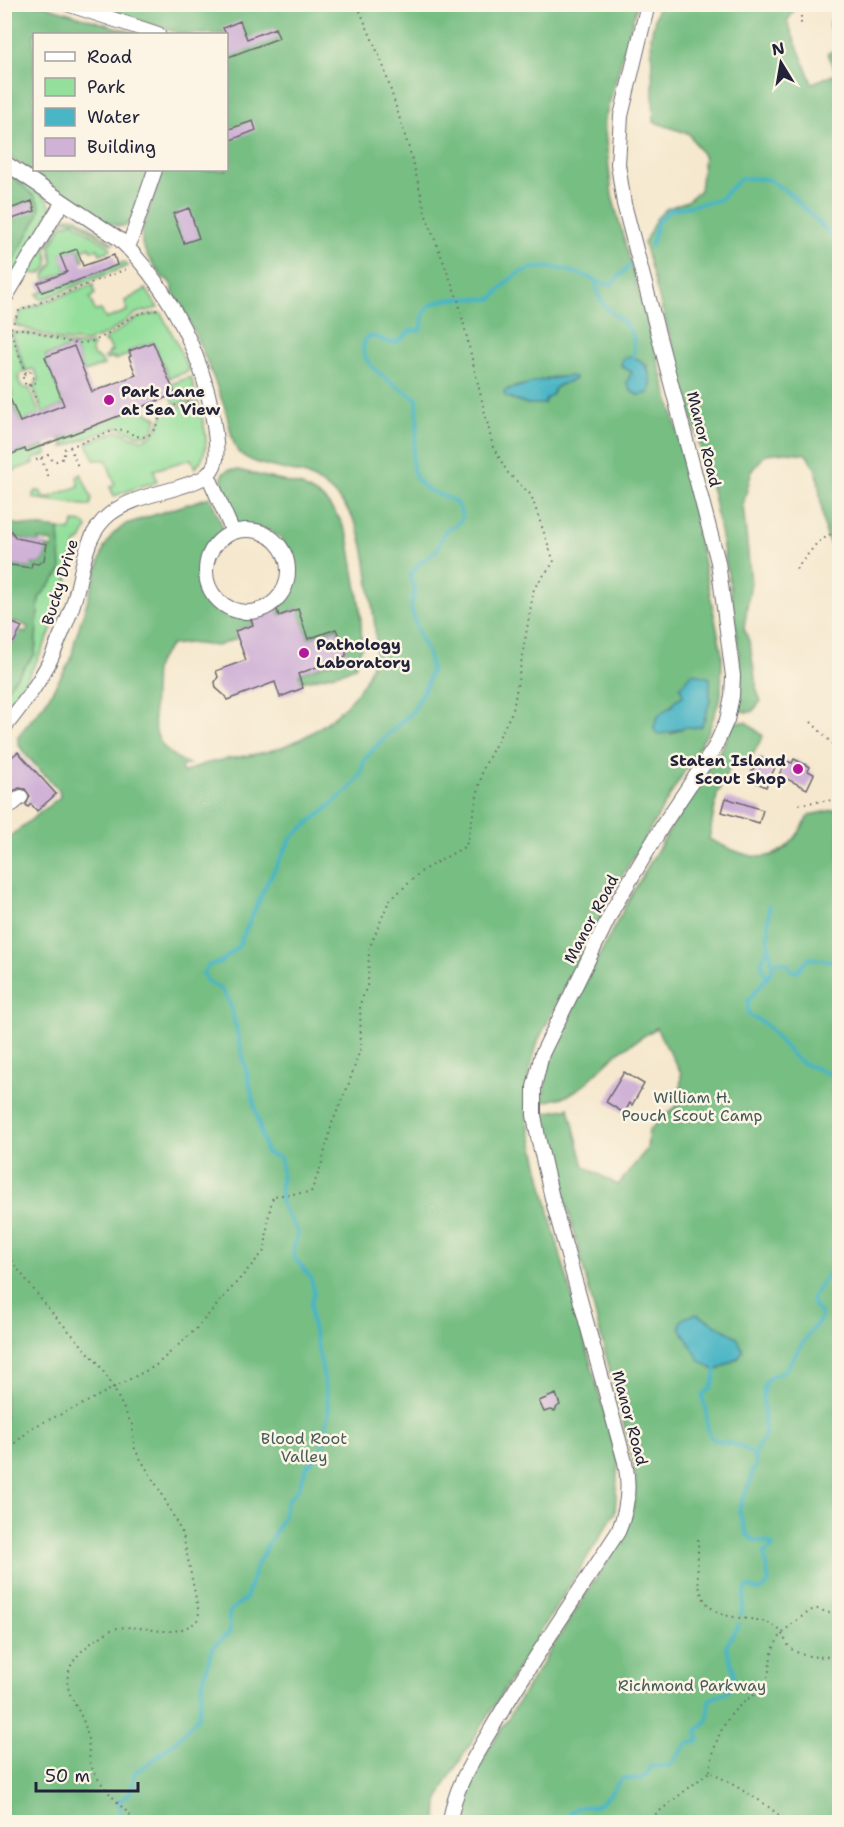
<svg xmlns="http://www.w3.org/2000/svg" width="844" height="1827" font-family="'Shantell Sans',sans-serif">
<rect width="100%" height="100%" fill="#fcf5e5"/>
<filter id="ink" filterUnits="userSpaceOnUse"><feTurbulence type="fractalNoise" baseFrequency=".0167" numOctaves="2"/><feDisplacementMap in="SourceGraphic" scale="12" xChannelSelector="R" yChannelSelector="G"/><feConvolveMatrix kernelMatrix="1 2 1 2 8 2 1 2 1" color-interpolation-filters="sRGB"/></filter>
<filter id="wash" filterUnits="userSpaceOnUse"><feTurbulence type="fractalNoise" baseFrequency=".008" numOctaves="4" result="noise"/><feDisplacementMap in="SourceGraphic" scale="24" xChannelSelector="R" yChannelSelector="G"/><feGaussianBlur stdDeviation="1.35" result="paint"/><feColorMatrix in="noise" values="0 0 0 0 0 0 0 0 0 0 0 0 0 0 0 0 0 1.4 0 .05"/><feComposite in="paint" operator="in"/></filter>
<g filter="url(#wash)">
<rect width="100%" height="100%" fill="#f5e8ce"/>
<path fill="#94df9b" stroke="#5b806b" stroke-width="1.5" d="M11,174L48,200L51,210L14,274L10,273L5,282V276L38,216Z
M68,217L77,218L114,244L109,243L77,221L65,220L60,224L46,248C48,260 52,267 39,274L32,273L30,270L58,223Z
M73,222L110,247L111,250L100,254L98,249L92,251L90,247L81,250L84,260L82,261L77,249L61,255L67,272L45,280L44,276L53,263L50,246L63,225Z
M124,262L128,266L43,299L39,298L37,294L71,282L72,283Z
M93,284L95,294L90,298L95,311L101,310L106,319L127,311L125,301L146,289L158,308L137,313L107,334L86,342L61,340L15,325L20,313L24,310Z
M161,313L175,339L189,371L169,378L153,342L129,351L130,354L115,360L114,357L106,360L105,357L109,356L108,353L112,351L108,343H105L104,340C127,327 131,315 161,313Z
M12,332C41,331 62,350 92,344L93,347L91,348L94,357H97L98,360L101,359L104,365L84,372L74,346L45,356L64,405L43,413L33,386L37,384L36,381L39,380L35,371L32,369L26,371Z
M10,333L25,372L19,374L20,377L18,378L21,386H23L25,389L29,387L40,415L20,422L10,396L13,395L7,379H5V336Z
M191,377L197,399L174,404L171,395L175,393L171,384Z
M198,402C204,426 214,449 195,468L191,459L154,470L157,482L148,485L147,484L114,496L110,487L115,484L106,460H94L87,443L117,431C124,432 129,436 135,438C154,444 158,424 165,411L186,404Z
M144,405L147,413L157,418L153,429L147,435H138L118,427L63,447L64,441L61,442L60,439Z
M44,446L47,454L33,459L34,463L5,474V457L25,449L27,452Z
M81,474L92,499L90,506L33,498V494L36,491H40L45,499L79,486L77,477Z
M74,522L84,523L87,528L80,542H77C69,557 71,574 65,591C52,634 33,674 5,710V691L35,654L39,598L61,571L59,529L70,531Z"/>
<path fill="#77be83" stroke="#4c705f" stroke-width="1.5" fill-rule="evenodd" d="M4,5H42L138,34H34V170H152C147,182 137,219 126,225C120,228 113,225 107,223L5,154Z
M87,5H637L604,122L612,196L677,429L722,654L721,696L709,730L618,883L538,1041L528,1077L527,1117L552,1224L618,1462L615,1513L447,1781L438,1802L437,1822H5V840L60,797L59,790L24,753L18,743V736L45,703L71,660L75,640L104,548L112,535L126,524L210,497L223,528C218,534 212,540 208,546C196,565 200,597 220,609C229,615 240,617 251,619L253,625L236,631L238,638L217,646L188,643L171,645C167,651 160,657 157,664C153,671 155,683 154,692C152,726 153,750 189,764L181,767L183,773C190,770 197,766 204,764C227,757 253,757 276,749C317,736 369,697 375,651C377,632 373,611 370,592C365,555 364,524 336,496C329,488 316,479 306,475C288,468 251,467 238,451C231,442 229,420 225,408C210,368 195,329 173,292V287L168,280L163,278L148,257L142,244V230L163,170H226V34H182ZM647,365L651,383L649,392C638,398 630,394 627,382L632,372L626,369ZM553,377H575V379C566,384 555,383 552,395C533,408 525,405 505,396L508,389ZM693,673L702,676L710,701L705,711L706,719L694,728L687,726L671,734L667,708C674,706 676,698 683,696L686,679Z
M658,5H798L787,21L812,83L836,74L828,53L838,49L829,25L837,5L839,7L840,99L836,101L840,110L839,555C819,541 823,495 816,470C814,465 809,459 806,454L787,452L766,454L752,470L743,505L751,582L744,628L750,644L757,691L761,701L752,712H745L738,709L741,675L739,654L729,579L713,494L644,243L656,219L666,209L687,201L700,190L704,157L689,134L654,122L651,36Z
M5,170L34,196L40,206L38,216L5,276Z
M229,470H238L302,486L324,499L339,518L348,536L360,607L362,645L355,667L343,672L301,682L298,674L346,657L345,652L347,647L346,641L338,635L336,628L308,639L297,609L279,616L277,611C290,589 297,579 288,553C286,546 282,538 275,534C265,527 250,527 238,526C232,510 218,490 223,473Z
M5,523L59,529L61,571L39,598L35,654L5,691V643L8,645L14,642L17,637V629L26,633L28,627L16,621L15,624L5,619V569L7,564L30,568L32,563L38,564L44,560L45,554L42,546L52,548L53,542L39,540V543L12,537L13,533L8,527L5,526Z
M734,722H746L763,736L746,767L732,763L717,795L709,839C756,863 782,869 809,815L839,809V1822H459C462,1785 488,1751 507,1720C545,1657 586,1596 624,1534C636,1505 638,1487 632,1456L543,1113L569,1108L584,1166L618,1185L647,1149L649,1130L680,1103L681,1073L656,1028L617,1053L583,1086L567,1096L543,1102C543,1065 563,1030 578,998C605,943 634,888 666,836C689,798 716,764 734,722ZM705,1318L721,1330L737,1337L739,1358L721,1367L693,1349L691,1343Z"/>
<path fill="#49b5c5" stroke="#366c80" stroke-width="1.5" d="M631,356C647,361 652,376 650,392C638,398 630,394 627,382L632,372L621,366L622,359Z
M570,376L575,377V379C566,384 555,383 552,395L546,399L544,404H527L505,396L504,391L537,381Z
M693,673L710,678V701L702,726C696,728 694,727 688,727C678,727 673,734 658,734L654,730C654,718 662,710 673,706L675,700L683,696L680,687Z
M697,1314L737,1337L743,1351L739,1357L716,1371L700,1361L680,1328L681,1321L686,1317Z"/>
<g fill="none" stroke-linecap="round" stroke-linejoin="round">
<path stroke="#49b5c5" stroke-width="4" d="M651,246L657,223L670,210L719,200L741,178L768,179L789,193L840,244
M596,281C597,285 597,291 599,296C608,320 640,318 633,357
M769,906L768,941L773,969L748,1001V1014L765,1024L791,1054L802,1063L828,1073L840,1084
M772,963C782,960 787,962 791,970L796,972L809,958L840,962
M768,978C759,966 761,959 769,947
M716,1371C714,1377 714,1383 710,1389C708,1391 705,1392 703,1395C701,1400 707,1407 707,1413C704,1459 733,1429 754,1458
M741,1615L746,1588L751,1587C758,1593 764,1590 769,1583L764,1553L773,1547L770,1543L753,1540L747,1535L739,1511L742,1500L751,1481L752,1471L756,1466L754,1454L765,1436L763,1396L765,1382L772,1376L782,1372L787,1367L808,1335L820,1320L821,1314L814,1306L812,1298L832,1268L831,1250L840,1246
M119,1822L121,1814L118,1802L130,1793L135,1772L147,1765L175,1742L198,1717L203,1681L213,1647L230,1632L229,1616L231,1610L246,1598L256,1567L283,1517L287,1501L298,1489L307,1466L314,1460L323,1446L329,1409L321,1362L311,1319V1305L314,1293L311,1278L294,1257V1247L298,1232C294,1225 282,1209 281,1202C279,1187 284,1173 280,1158L266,1153L230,1003L221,989L207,981L203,974L209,965L221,962L238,947L266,885L292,837L350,789L360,776L364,760L379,743L413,711L427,684L431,669L428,654L420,638L411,607L415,590L410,576L418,565L436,551L445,531L455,526L462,519C461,491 433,500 419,482C406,466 416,444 417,427C418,418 417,408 417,399C400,387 349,363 367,337C377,334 385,345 396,342C402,340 407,333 412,330L419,331C425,325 421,320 424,313C433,294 474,299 492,299C500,291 509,278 519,273C546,260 578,272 604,284H612L629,266
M565,1822C576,1798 584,1813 601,1803C611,1797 614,1785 623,1778L641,1779L647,1774L651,1766H669L687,1744L697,1742L699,1739L697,1730C711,1722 708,1715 709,1700L729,1691C739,1667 731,1668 726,1646L739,1624"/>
</g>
<g id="blocks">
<path fill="#d0b2d7" d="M240,21L247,39L275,28L279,38L226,58V34L223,28Z
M253,121L256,130L226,142V130Z
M32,201L35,211L4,222V211Z
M189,208L199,238L184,243L173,214Z
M77,249L83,266L114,255L117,265L71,283V282L42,292L38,283L67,272L60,255Z
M153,342L175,394L26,452L25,449L4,457V384L20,422L64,405L45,357L74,346L92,392L136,375L129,357L131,356L129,351Z
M4,521L16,538L47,544L44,560L38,564L32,563L31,568L4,564Z
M276,607L279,616L298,609L308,639L336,629L338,634L346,641V656L298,674L303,688L280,697L275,682L227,700L225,696L216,688L215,682L218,677L216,671L246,660L235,631L253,625L250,616Z
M4,619L22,627L14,642L4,646Z
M18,752L56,794L37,811L31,804L28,807L26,805L30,796L25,789L19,788L14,791L12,788L4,794V763Z
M759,757L776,765L766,787L748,779Z
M794,759L810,767L808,771L814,774L807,789L779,775L786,761L792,763Z
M726,798L763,810L759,823L722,812Z
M624,1072L644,1084L632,1105L630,1103L624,1113L606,1102Z
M556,1394L560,1405L557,1407L555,1411L550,1410L544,1412L539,1401Z"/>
</g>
</g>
<g filter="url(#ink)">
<use href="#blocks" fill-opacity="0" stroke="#6c676e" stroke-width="1.5"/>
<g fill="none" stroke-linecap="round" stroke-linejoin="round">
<g stroke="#6c676e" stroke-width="16">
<path id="minor" d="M67,4L158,34
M4,162L119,239C171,289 207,362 215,433C217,451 220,467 203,478C174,493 137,493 110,514C84,534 83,571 74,601C70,616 62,632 56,647C44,677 24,703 4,728
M128,248L155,170
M4,300L62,203
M208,475L233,532
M206 571a41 41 0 1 1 82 0a41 41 0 1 1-82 0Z
M4,811L21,797
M450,1822C454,1788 473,1760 490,1731C530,1663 575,1598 618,1532C628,1509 630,1486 625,1462L552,1198L538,1137L534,1115V1087L542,1054L614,907L663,825L715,747L727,720L732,696L733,676L718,562L624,204L618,164L621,116L648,4"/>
</g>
<path stroke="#6c676e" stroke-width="2" stroke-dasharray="1.5 4.5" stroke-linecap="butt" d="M801,4V24
M4,333C28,320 53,343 78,343C106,343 113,325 136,315C143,312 151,311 159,310
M31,371L35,383L26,386L22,375Z
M26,373L10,330L19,311L129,268
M30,385L37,402
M70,447L78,467
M41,458L49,478
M36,460L48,455L54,462L64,458V449L118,429C125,430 130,434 137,436C153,441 158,422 162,410L182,403L197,400
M796,569L817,543L840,528
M811,722L840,751
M799,804L840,799
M4,1251L47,1307L98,1363L113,1387L132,1425L135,1450L162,1494L183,1535L199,1613L197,1621C169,1643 143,1621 113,1629C108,1631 102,1636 97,1639C80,1650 62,1668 69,1691C73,1703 82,1714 86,1729C90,1742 87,1758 93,1770C104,1790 121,1806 137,1822
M836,1403L840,1398
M4,1447L12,1446L33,1427L79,1406L155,1366L195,1330L265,1250L268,1219L273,1196L311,1192L321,1166L332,1123L348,1086L361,1047L360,1004L368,983L369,949L389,901L423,870L466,846L483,769L513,710L534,588L554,562L531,495L508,473L493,447L458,300L427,219L411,155L383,65L357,4
M698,1539C699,1558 694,1582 704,1599C719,1624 748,1614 771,1624C781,1628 783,1637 788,1645C798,1659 824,1658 840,1655
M710,1771C713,1746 722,1719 744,1702C751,1696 760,1693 765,1685C770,1675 769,1663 772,1653C778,1632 795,1621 812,1610L817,1609L840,1616
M646,1822L710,1771L762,1802L788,1822"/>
<use href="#minor" stroke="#fff" stroke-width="14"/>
</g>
</g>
<g fill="#b5179e" stroke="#fcf5e5" stroke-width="2">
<circle cx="109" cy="400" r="6"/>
<circle cx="304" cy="653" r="6"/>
<circle cx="798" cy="769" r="6"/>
</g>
<g text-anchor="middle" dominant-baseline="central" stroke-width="5" stroke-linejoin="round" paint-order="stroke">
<g font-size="16" font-weight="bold" fill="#22223b" stroke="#fcf5e5" text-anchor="start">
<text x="121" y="391">Park Lane<tspan x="121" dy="18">at Sea View</tspan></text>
<text x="316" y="644">Pathology<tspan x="316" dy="18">Laboratory</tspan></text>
<text x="786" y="760" text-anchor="end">Staten Island<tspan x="786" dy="18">Scout Shop</tspan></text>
</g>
<g font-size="16" fill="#22223b" stroke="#fcf5e5">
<text transform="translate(704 439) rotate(76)">Manor Road</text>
<text transform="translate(60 582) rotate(-73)">Bucky Drive</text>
<text transform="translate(591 919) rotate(-62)">Manor Road</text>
<text transform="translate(630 1418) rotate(75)">Manor Road</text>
</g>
<g font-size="16" fill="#445b58" stroke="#fcf5e5">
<text x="692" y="1097">William H.<tspan x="692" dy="18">Pouch Scout Camp</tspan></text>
<text x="304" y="1438">Blood Root<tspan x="304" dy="18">Valley</tspan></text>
<text x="692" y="1685">Richmond Parkway</text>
</g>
</g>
<rect width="844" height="1827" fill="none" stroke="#fcf5e5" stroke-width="24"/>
<rect x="33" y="33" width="195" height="138" fill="#fcf5e5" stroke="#a5a1a1" stroke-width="1.5"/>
<rect x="45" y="52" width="30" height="9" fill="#ffffff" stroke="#a5a1a1" stroke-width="1.5"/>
<text x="87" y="63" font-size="18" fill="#22223b">Road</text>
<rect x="45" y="78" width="30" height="18" fill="#94df9b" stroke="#a5a1a1" stroke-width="1.5"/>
<text x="87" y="93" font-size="18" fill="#22223b">Park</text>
<rect x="45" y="108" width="30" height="18" fill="#49b5c5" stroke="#a5a1a1" stroke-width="1.5"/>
<text x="87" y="123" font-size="18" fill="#22223b">Water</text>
<rect x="45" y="138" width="30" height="18" fill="#d0b2d7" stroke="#a5a1a1" stroke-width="1.5"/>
<text x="87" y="153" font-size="18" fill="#22223b">Building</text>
<g transform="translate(781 63) rotate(349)" stroke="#fcf5e5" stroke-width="4.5" paint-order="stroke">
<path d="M0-4.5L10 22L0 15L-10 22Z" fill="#22223b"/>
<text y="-9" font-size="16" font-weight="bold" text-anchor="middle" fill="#22223b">N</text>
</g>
<path d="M36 1782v9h102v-9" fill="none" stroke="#22223b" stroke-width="3"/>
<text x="45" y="1782" font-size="18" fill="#22223b" stroke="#fcf5e5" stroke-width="4.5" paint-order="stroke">50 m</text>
</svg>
